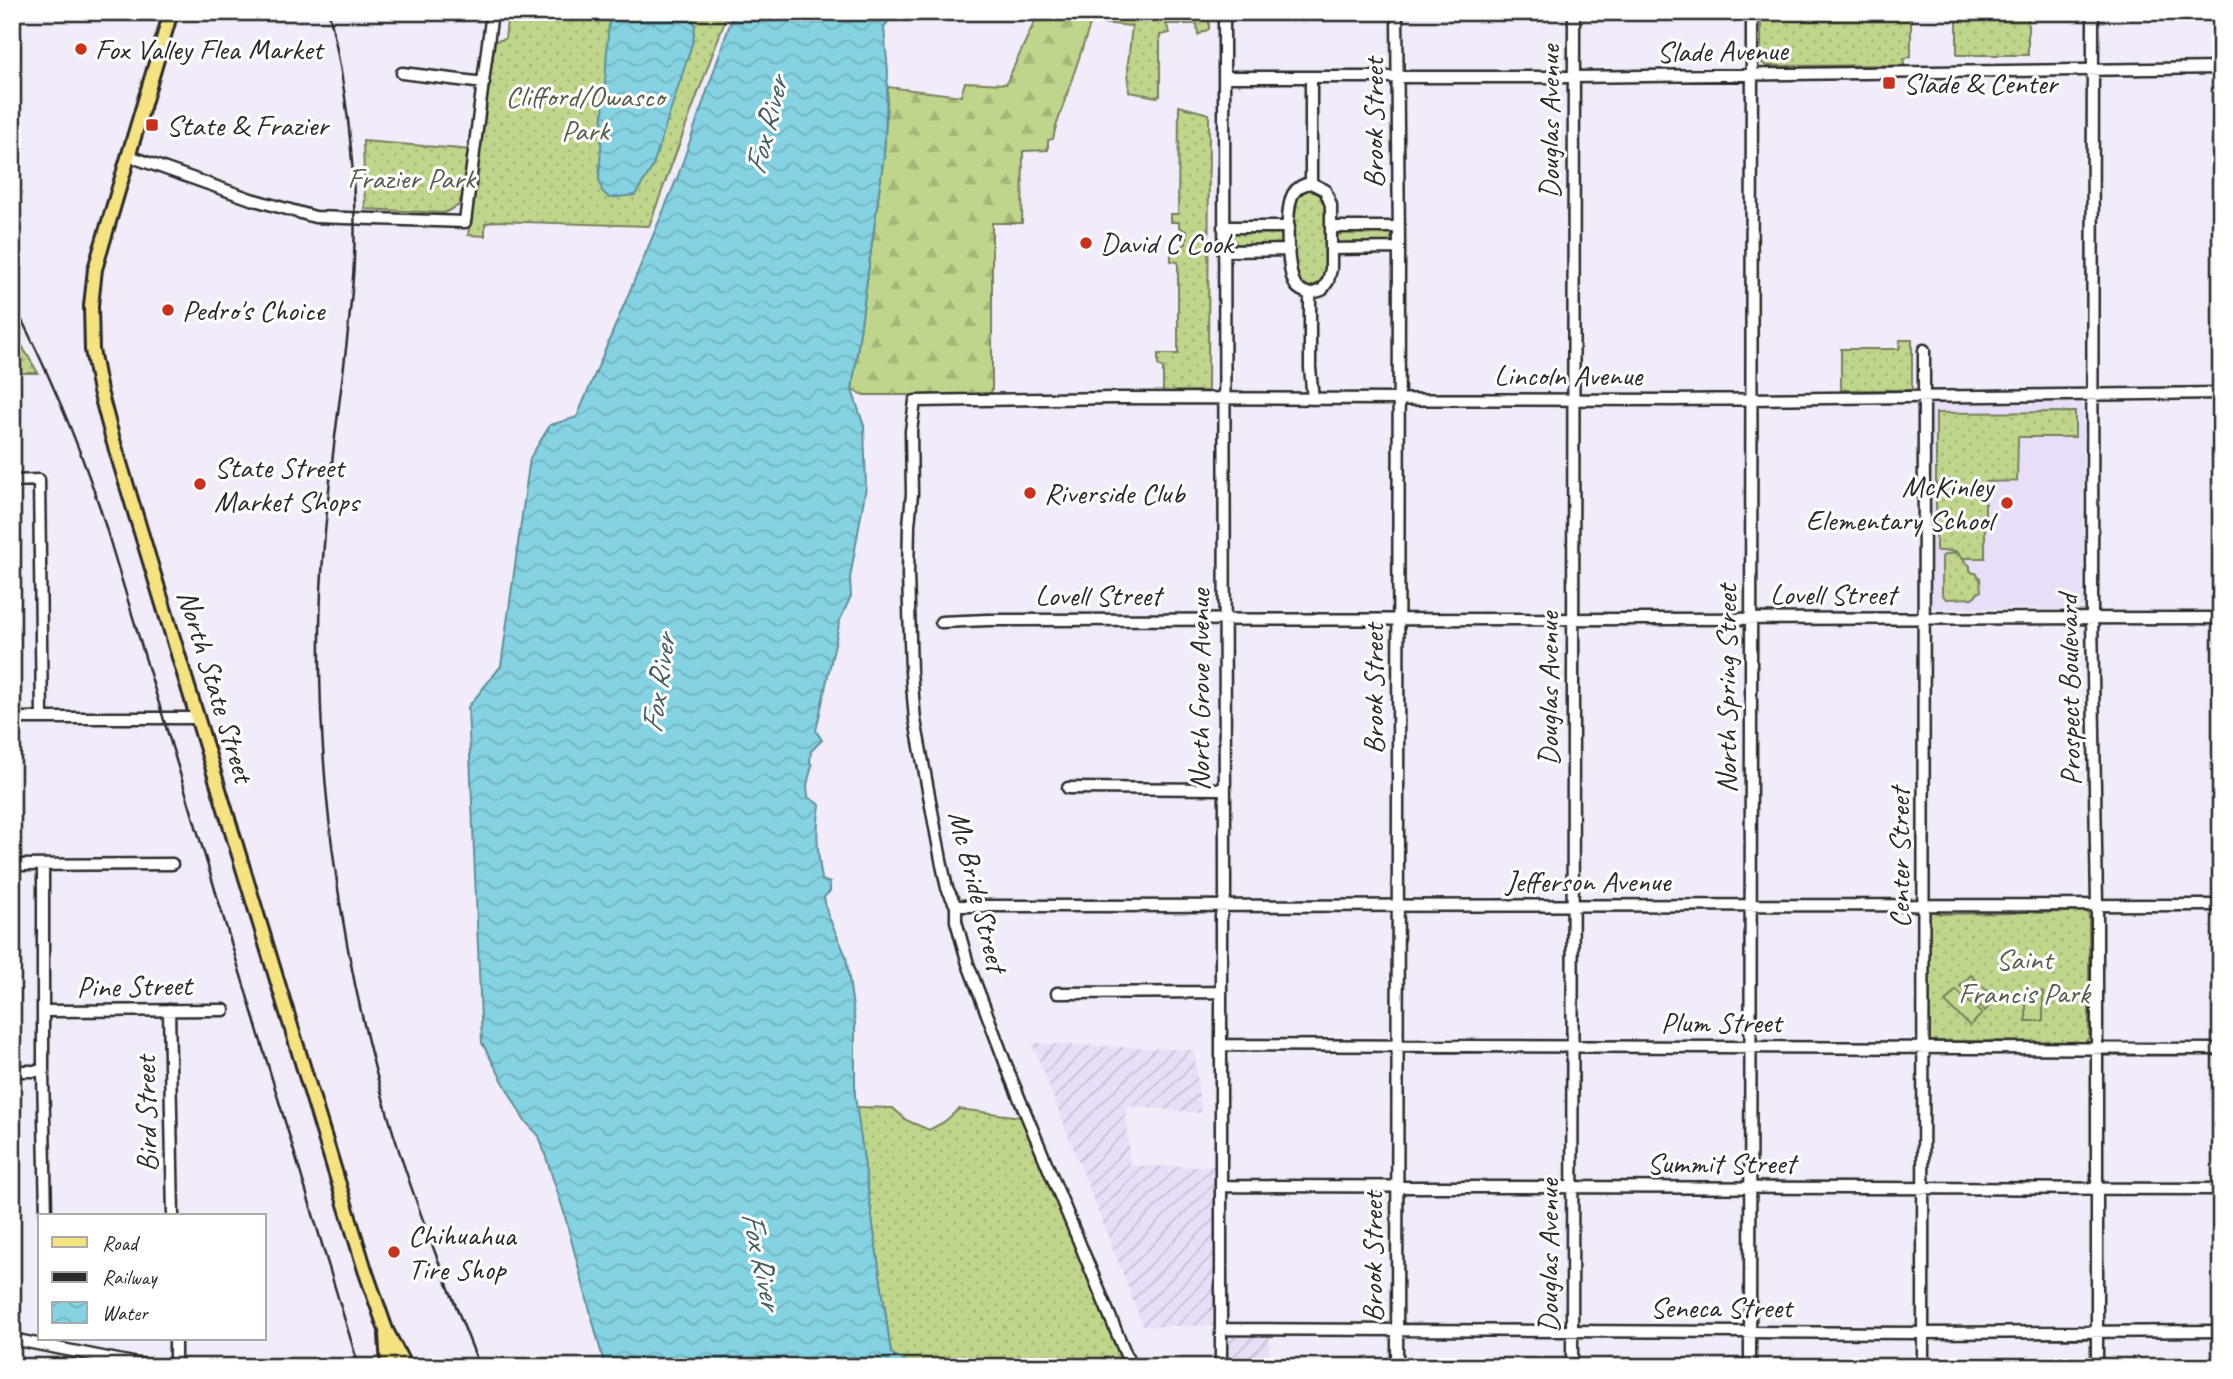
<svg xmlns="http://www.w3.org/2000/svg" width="2233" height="1379" font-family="Caveat,sans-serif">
<defs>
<pattern id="industrial-furrows" width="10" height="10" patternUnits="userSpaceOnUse" patternTransform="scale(1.75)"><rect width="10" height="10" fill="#e9def7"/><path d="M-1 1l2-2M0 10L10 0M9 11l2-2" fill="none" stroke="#c8bfd4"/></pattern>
<pattern id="grass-dots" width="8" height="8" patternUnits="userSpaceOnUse" patternTransform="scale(1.75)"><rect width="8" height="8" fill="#bfd58b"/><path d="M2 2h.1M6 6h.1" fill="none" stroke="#a4b778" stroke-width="1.8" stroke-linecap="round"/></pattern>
<pattern id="forest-firs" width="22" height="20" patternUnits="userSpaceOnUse" patternTransform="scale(1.75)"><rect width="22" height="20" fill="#bfd58b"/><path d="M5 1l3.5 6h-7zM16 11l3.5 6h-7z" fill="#a4b778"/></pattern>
<pattern id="water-waves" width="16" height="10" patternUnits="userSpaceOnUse" patternTransform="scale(1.75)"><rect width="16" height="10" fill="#84d2e2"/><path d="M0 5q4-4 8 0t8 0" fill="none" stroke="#72b4c2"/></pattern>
</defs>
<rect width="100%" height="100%" fill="#f2ecfa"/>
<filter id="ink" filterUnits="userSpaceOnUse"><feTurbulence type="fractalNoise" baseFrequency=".0143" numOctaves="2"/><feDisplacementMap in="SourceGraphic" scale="14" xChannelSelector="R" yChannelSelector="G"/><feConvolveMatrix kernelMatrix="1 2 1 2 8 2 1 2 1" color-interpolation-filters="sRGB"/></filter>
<g filter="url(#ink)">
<path fill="#e9def7" d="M2081,402L2083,405V606L2078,609L1932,608L1929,412L1932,404Z"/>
<path fill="url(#industrial-furrows)" d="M1032,1043L1194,1050L1201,1113L1126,1106L1130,1166H1221V1323L1270,1324L1269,1367H1221L1220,1326H1143Z"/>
<path fill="url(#grass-dots)" stroke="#75805b" stroke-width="2" d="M508,12H728L649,226L494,221L485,224V236L468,235L495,41L505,39Z
M1092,12H1209V29L1198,35L1197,24H1166L1170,33L1160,35V96L1157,97L1129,92L1128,63L1132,26L1100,23Z
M1761,12H1911V56L1904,59V65L1766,66L1762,63L1761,58Z
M1957,12H2028V55H1957Z
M1179,106L1209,114L1208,391L1163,392V368L1158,365V354H1178V262L1171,261V252H1179V247L1186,244V231L1179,227V222H1171V214H1178Z
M363,141L472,150L466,197L462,196L458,206L444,213L365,209Z
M1311,189L1321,193C1330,213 1332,262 1321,282L1310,287L1303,285L1299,280L1293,256L1294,204L1301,192Z
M1231,231H1281L1283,243L1280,245L1232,244L1230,242Z
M1340,231H1391V243L1339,244L1336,237Z
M12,329L38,373H12Z
M1900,340H1912V390H1841V349H1899Z
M2075,412V437H2018L2017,481L1985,482V558H1963L1956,551H1936V413Z
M1954,553H1957L1970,566V570L1973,573H1976L1980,578L1981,591L1972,598L1946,599L1942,594V557L1944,555Z
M2035,910L2036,913L2086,911L2089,915V1038L2085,1042L1930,1041L1929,911H1937L1939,914L2015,913L2017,911Z
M856,1107L893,1108L906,1120L929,1130L944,1122L959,1109L1021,1117L1125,1367H914L891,1353Z"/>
<path fill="url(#forest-firs)" stroke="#75805b" stroke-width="2" d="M1039,12H1092L1100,23L1091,22L1055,130L1053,139L1048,140V150L1023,151L1022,223H992V389L990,395H864L852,390L884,155L888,87L961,96L965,82L1006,84Z"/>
<path fill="#bfd58b" stroke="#75805b" stroke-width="2" d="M1971,975L1996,999L1985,1011L1960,986Z
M1956,990L1982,1014L1970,1026L1945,1002Z
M2026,992H2043V1021H2026Z"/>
<path fill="url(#water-waves)" stroke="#608f99" stroke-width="2" d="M616,12H690L695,25L693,41L652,168L635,195L609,198L602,191L599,179L608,34L609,23Z
M734,12H894L884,28L888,72L884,155L852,390L864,426L866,487L850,578L851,596L840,620L816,731L822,740L811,751L810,762L812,765L807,785L808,797L820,805C815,832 818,854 822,880L830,883V891L824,897L827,913L846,956L855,1023V1096L891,1353L914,1367H605L563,1209L539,1136L524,1120L482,1043L468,707L501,666L530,458L550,425L577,417L678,176Z"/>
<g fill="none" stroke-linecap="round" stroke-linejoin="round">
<g stroke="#2b2b2b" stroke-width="15">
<path id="minor" d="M2093,12L2092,618L2097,904V1367
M402,73L484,83
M1224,77H1574L2221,68
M129,156L251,199L315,217L465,222L492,12
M1311,183L1325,190L1331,205V269L1328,281L1322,290L1310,294C1305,292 1300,291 1296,286C1286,272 1285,209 1293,194C1297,187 1304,184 1311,183Z
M1311,183V77
M1223,227H1289
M1332,227H1398
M1332,249L1399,248
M1223,251L1289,250
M1310,294V368L1313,399
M12,481L39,480L42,717
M941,622L988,620L2221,618
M12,718H198
M1068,788L1224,789
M12,865L172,864
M43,865V1071L46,1216
M956,906L2221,905
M1057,993L1221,992
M169,1010L173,1216
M44,1011L224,1010
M1221,1045L2221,1049
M12,1071H43
M1221,1186L2221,1189
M1221,1329L1923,1333L2221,1331
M12,1339L153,1367
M175,1367V1339
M1131,1367L1011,1078L984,1006L968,964L956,921V906L947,888L942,865L915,720L911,672L908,574L909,525L912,494L911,431L915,401L1116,398L1673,400L2221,393
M1221,1367V916L1225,896L1224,12
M1397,1367L1399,248L1397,12
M1572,1367L1574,12
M1750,1367L1752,12
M1923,1367L1924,350"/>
</g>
<g stroke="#2b2b2b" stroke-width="18">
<path id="major" d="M171,12L95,269L91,306L92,350L100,391L113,440L365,1270L386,1330L405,1367
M386,1334L388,1367"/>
</g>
<use href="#minor" stroke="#fff" stroke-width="10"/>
<use href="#major" stroke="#f5e382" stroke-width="12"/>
<path stroke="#2b2b2b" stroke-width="2.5" d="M329,12C348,94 357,176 354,260C352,308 345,357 339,405C331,467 324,529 321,591C314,773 340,959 393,1132C418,1212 449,1289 480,1367
M12,301C47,368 76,437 100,508L359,1367"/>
</g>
</g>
<g fill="#c8321e" stroke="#fff" stroke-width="2.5">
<circle cx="81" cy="49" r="7"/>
<rect x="1882" y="76" width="14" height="14" rx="3.5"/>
<rect x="145" y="118" width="14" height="14" rx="3.5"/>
<circle cx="1086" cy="243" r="7"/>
<circle cx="168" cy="310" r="7"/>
<circle cx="200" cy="484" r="7"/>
<circle cx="1030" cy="493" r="7"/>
<circle cx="2007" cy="503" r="7"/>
<circle cx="394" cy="1252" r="7"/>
</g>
<g text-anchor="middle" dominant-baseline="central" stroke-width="6" stroke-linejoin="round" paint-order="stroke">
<g font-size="30" fill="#2b2b2b" stroke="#fff" text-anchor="start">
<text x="95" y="49">Fox Valley Flea Market</text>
<text x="1903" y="83">Slade &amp; Center</text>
<text x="166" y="125">State &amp; Frazier</text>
<text x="1100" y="243">David C Cook</text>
<text x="182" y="310">Pedro's Choice</text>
<text x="214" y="467">State Street<tspan x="214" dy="34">Market Shops</tspan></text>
<text x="1993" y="486" text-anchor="end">McKinley<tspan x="1993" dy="34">Elementary School</tspan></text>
<text x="1044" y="493">Riverside Club</text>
<text x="408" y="1235">Chihuahua<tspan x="408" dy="34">Tire Shop</tspan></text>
</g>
<g font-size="30" fill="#2b2b2b" stroke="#fff">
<text transform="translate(1722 51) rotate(-1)">Slade Avenue</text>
<text transform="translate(1549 122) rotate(-90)">Douglas Avenue</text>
<text transform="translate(1373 123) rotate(-90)">Brook Street</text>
<text x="1568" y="375">Lincoln Avenue</text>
<text x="1833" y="594">Lovell Street</text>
<text x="1098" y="595">Lovell Street</text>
<text transform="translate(216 686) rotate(73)">North State Street</text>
<text transform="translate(1373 689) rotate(-90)">Brook Street</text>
<text transform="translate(1548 689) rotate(-90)">Douglas Avenue</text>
<text transform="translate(1726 689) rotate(-90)">North Spring Street</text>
<text transform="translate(1199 690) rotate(-90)">North Grove Avenue</text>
<text transform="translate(2069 690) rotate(-91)">Prospect Boulevard</text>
<text transform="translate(1899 858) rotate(-90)">Center Street</text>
<text x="1588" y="881">Jefferson Avenue</text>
<text transform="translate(978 891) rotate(76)">Mc Bride Street</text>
<text transform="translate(134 986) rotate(-1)">Pine Street</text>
<text x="1721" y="1022">Plum Street</text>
<text transform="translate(146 1114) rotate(-91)">Bird Street</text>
<text x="1721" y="1163">Summit Street</text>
<text transform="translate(1548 1256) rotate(-90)">Douglas Avenue</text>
<text transform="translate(1372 1257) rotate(-90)">Brook Street</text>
<text x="1721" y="1307">Seneca Street</text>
</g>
<g font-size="30" fill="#575e48" stroke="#fff">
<text x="585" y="96">Clifford/Owasco<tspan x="585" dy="34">Park</tspan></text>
<text x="411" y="178">Frazier Park</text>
<text x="2024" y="959">Saint<tspan x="2024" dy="34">Francis Park</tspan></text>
</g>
<g font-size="32" font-style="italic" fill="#465d62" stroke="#fff">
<text transform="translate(766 126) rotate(-76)">Fox River</text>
<text transform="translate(658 684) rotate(-82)">Fox River</text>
<text transform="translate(762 1260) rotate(78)">Fox River</text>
</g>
</g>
<rect width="2233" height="1379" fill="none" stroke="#fff" stroke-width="42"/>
<rect x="21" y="21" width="2191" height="1337" fill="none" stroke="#2b2b2b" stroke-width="2.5" filter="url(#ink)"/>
<rect x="38" y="1214" width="228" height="126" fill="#ffffff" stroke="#aaaaaa" stroke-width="2"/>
<rect x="52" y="1237" width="35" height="10" fill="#f5e382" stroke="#aaaaaa" stroke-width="2"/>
<text x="102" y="1250" font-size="21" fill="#2b2b2b">Road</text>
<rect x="52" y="1272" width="35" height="10" fill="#2b2b2b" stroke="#aaaaaa" stroke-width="2"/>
<text x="102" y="1284" font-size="21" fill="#2b2b2b">Railway</text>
<rect x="52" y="1302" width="35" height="21" fill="url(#water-waves)" stroke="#aaaaaa" stroke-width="2"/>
<text x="102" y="1320" font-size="21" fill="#2b2b2b">Water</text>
</svg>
